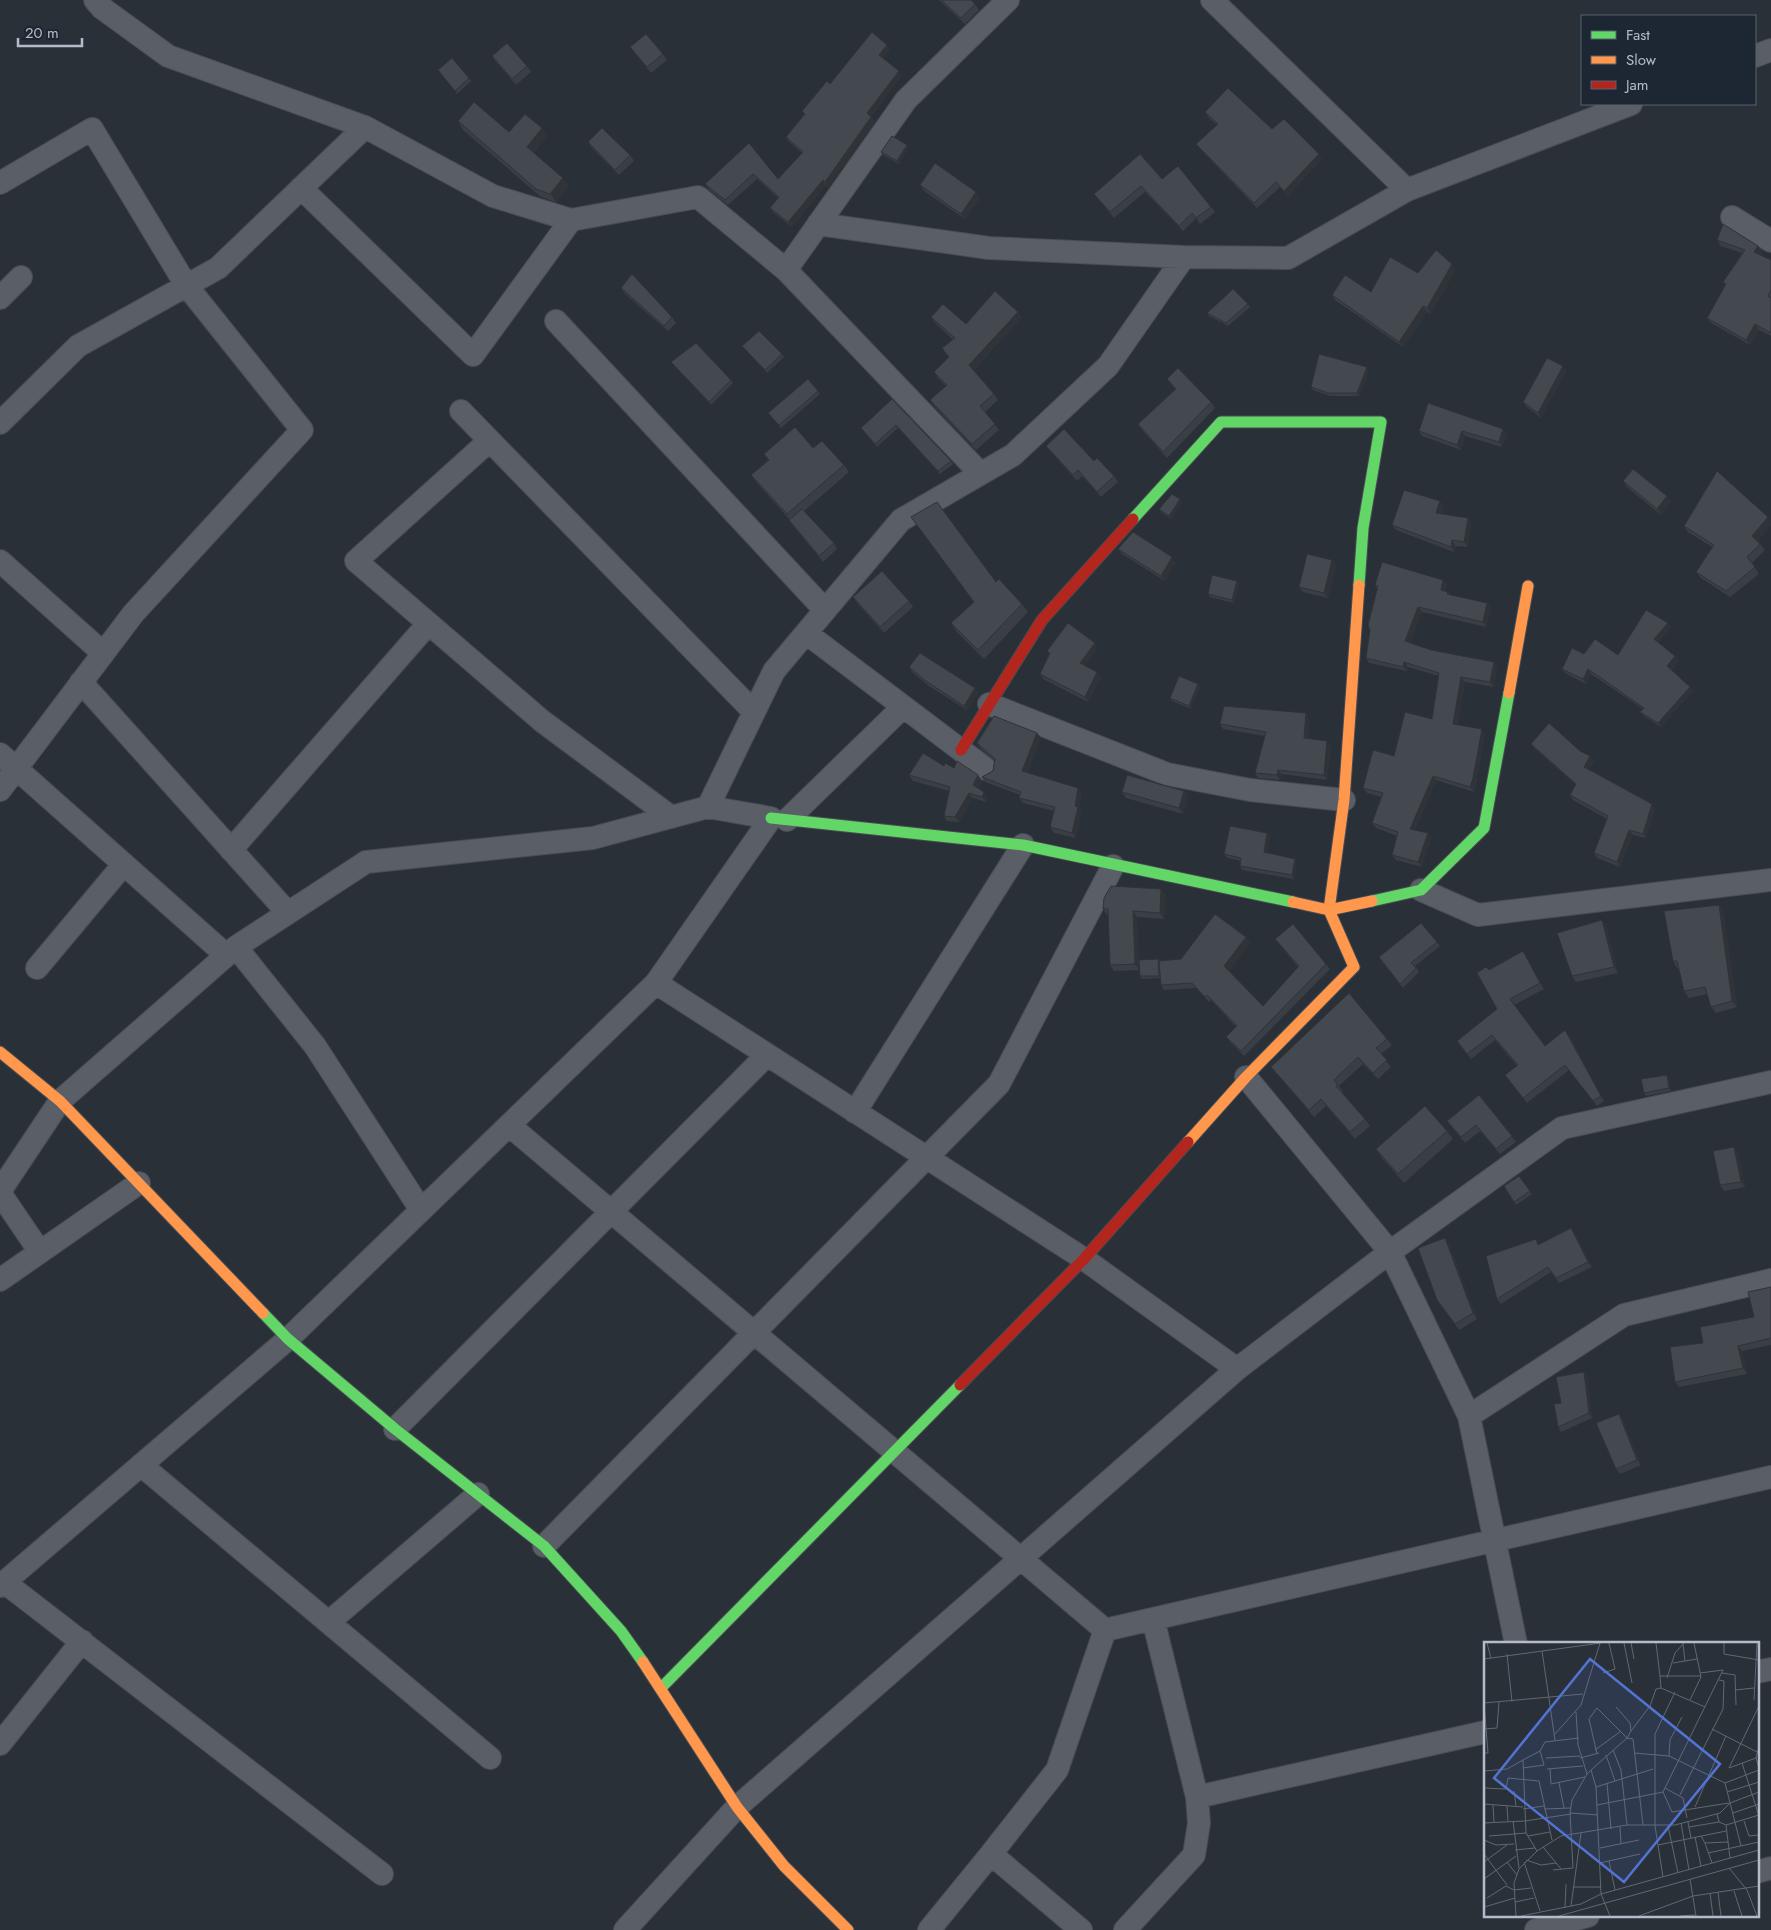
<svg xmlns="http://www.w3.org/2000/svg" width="1771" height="1930" font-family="Jost,sans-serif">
<rect width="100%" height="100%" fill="#2a3038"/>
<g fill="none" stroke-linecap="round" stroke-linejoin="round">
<g stroke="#484c53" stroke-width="24">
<path id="street" d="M95,0L102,8L168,56L365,127
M1212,0L1407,190
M1755,56L1771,50
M0,183L92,129L186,285L302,430L133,614L0,790
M301,188L473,355L571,220
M1732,217L1771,241
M818,224L989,248L1184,257L1288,258L1407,190L1631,104
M786,270L906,100L1008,0
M0,298L21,277
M556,321L825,610
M461,411L754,712
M0,423L78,346L218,268L365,127L493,196L571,220L698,197L786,270L980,473
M489,441L356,561L542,721L671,817
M0,561L103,653
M806,633L986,769
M81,682L288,913
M989,704L1167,774L1250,790L1344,800
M0,754L226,955
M787,820L903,707
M231,850L428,624
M1421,890L1478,915L1771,880
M236,947L366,862L593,838L708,807L774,671L901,520L1013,455L1108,366L1184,257
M37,968L124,864
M656,983L1084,1259L1237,1369
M1246,1077L1390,1252L1469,1416L1516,1644
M855,1112L1023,845
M510,1126L1105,1630
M0,1191L60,1101L236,947L315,1046L421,1210
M0,1193L40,1252
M0,1280L139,1183
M1469,1416L1624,1315L1771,1280
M395,1429L767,1055
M141,1465L490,1758
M544,1546L999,1084L1113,866
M4,1582L382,1874
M0,1586L288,1339L656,983L771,818L708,807
M329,1622L478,1494
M1105,1630L1771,1477
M1757,1672L1771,1669
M0,1744L82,1641
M1197,1797L1485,1732
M1757,1872L1771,1868
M625,1930L737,1807L1237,1369L1390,1252L1562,1128L1771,1082
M929,1930L991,1854
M1081,1930L991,1854L1057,1770L1105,1630
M1125,1930L1194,1855L1199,1823L1197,1797L1153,1619
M1536,1930L1588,1916"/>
</g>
<g stroke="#484c53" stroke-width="13">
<path id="fast" d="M1133,519L1221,422H1381L1363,528L1359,585
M771,818L1023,845L1293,902
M1372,901L1421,890L1484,828L1509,693
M263,1313L288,1339L395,1429L544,1546L621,1631L643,1662
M661,1688L960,1385"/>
</g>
<g stroke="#484c53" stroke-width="13">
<path id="slow" d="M1359,585L1344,800L1329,910L1372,901
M1509,693L1528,586
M0,1052L60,1101L263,1313
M1188,1142L1246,1077L1354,967L1329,910L1293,902
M643,1662L737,1807L784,1866L848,1930"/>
</g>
<g stroke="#484c53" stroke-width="13">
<path id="jam" d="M961,750L1042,620L1133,519
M960,1385L1084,1259L1188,1142"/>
</g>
<use href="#street" stroke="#5a5e66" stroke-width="22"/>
<use href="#fast" stroke="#63d668" stroke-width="11"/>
<use href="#slow" stroke="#ff974d" stroke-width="11"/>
<use href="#jam" stroke="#b3261e" stroke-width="11"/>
</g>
<path fill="#3a3f45" d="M939,0H971L975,4L979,10L965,24Z
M887,45L890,50L883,58L902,76L871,117L875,122L828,187L826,185L792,227L774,213L770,208L778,198L757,179L728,205L708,189L705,184L749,143L778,179L802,153L789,142L786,137L804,114L802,111L830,84Z
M630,47L663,54L667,60L651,73Z
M492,56L527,66L531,72L516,85L496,62Z
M440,73L469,78L471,81L457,94Z
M1205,112L1272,129L1322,159L1288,196L1280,187L1257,208L1200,149L1196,144L1217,125L1209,118Z
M458,121L509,132L542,128L547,136L534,153L569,186L556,202L541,197L463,130Z
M588,142L630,155L634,161L619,175L592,148Z
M909,147L899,164L883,155L881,152Z
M1162,179L1211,207L1215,212L1200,224L1196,218L1183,231L1145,192L1114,218L1094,194Z
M920,185L976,192L980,198L965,219L924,191Z
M1717,240L1758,246L1762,251L1760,255L1771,260V336L1759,330L1750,345L1711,323L1707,318L1726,286L1723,282L1742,253L1721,246Z
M1456,269L1431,314L1427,312L1403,347L1335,300L1332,295L1371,292L1418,273Z
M621,288L672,317L676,323L668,331L625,294Z
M1248,304L1250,307L1228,326L1209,316L1207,313Z
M931,317L966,324L1022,318L974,370L994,394L998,400L985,412L999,430L976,450L934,406L930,400L946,386L938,378L934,372L948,357L953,340L935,323Z
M742,346L782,354L784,357L767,373Z
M671,362L731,380L733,383L711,405Z
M1563,366L1566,371L1541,418L1527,407L1523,402Z
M1367,367L1369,370L1359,396H1330L1313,390L1311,387Z
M1167,379L1211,402L1215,408L1167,458L1142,430L1138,424L1175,389Z
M818,391L820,394L781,428L770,416Z
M892,399L951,461L953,464L940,474L898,428L877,447L861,428Z
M1503,429L1507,434L1502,447L1465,436L1461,450L1422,436L1419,431Z
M1046,446L1094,461L1114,476L1118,482L1101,497L1082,476L1077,481L1050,451Z
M813,448L844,465L849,472L804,511L834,543L837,549L823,562L793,526L789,520H790L756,482L751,475L768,460L764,454Z
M1623,481L1667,496L1671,502L1661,515L1627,487Z
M1440,501L1444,506L1441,514L1468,518L1471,523L1468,547L1456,546L1454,552L1396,530L1392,525Z
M1182,502L1171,519L1161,512L1159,509Z
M1768,517L1771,521V525L1758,541L1765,550L1752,563L1759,574L1730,597L1701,578L1696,572L1712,547L1688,532L1684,526Z
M1118,549L1176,563L1165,581L1122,554Z
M1336,566L1328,598L1303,592L1299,587Z
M1443,580L1447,585L1445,591L1448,592L1450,595L1487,603L1491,608L1486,627L1422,612L1410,643L1431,650L1497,667L1494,687L1465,682L1457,725L1485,734L1476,783L1474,792L1436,780L1415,830L1428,833L1431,838L1422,867L1396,860L1392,855L1397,836L1376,828L1372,823L1381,797L1367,793L1363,788L1394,756L1432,719L1439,676L1408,667L1407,671L1369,663L1366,658L1370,630L1377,589L1375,585Z
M1237,581L1239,584L1234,603L1210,597L1208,594Z
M996,582L1022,604L1028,612L984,659L957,632L951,623Z
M853,597L909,601L913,607L884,633L857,603Z
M1671,627L1658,642L1675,656L1678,661L1671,670L1690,687L1693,691L1661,727L1644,716L1640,712L1643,709L1591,674L1586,684L1565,673L1562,669L1584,654L1618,655Z
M1098,648L1085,665L1101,677L1088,702L1043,679L1040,674L1049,654L1047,651Z
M909,667L975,688L978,693L967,710L929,686L912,672Z
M1198,684L1200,687L1191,709L1172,701L1170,698Z
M1309,718L1308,738L1331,746L1327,780L1282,774L1280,780L1258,778L1255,773L1265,736L1223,729L1220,724Z
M1037,733L1041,738L1027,773L1082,793L1079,808L1082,812L1076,838L1054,833L1050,827L1054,811L1023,803L1019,798L1020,795L985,782L982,777L993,771L994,761L980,748L977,743Z
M1531,744L1580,751L1594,761L1589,769L1652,804L1655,809L1646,838L1633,835L1620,867L1597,858L1594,853L1607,819L1573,800L1570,795L1576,785L1534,748Z
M944,766L954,768L982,781L978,788L988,798L986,802L973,798L959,822L947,821L944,816L949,791L913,781L909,775Z
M1184,791L1188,796L1183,814L1126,798L1122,792Z
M1267,833L1270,837L1267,853L1295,859L1297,863L1294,879L1242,870L1240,866L1241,861L1227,858L1224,854Z
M1161,889L1165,895L1164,919L1137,917L1139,970L1114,971L1110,965L1109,915H1107L1103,909Z
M1723,911L1737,1007L1716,1013L1711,1007L1707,994L1689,998L1684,991L1679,968H1677L1673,961Z
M1602,920L1606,926L1618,973L1576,982L1572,976Z
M1246,937L1250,943L1229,971L1263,1006L1298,967L1275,939L1326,964L1330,969L1244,1056L1230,1042L1226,1037L1236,1027L1211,1000L1209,1002L1196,988L1164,990L1161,985L1160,978L1142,979L1140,976L1158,959L1159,961L1181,959Z
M1437,942L1440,946L1415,966L1419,972L1403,988L1382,962Z
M1523,951L1526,957L1544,989L1514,1005L1545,1046L1569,1035L1604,1101L1597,1106L1569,1070L1527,1103L1505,1075L1517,1066L1495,1040L1471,1059L1457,1041L1497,1009L1489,970Z
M1387,1039L1392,1045L1381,1054L1391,1067L1378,1079L1363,1064L1339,1086L1343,1092H1342L1365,1119L1370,1126L1355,1139L1326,1106L1314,1117L1276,1073L1271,1067Z
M1669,1078L1671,1091L1646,1096L1644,1093Z
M1479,1095L1516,1142L1500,1154L1480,1131L1465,1143L1447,1121Z
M1447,1131L1453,1139L1404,1183L1382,1158L1376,1149Z
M1738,1153L1745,1187L1724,1191L1720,1185Z
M1519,1176L1532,1194L1516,1205L1504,1186Z
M1575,1234L1592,1267L1559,1283L1551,1272L1501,1304L1497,1299L1539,1244Z
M1445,1238L1449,1244L1477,1319L1459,1330L1437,1300Z
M1771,1287V1345L1742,1351L1747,1374L1679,1387L1675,1382L1703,1343L1754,1317Z
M1587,1376L1592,1418L1561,1432L1558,1427L1561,1403Z
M1619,1414L1623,1420L1641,1465L1620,1474L1616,1469Z"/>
<path fill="#303338" d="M887,45L890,50L882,59L879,55Z
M899,71L902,76L870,118L867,113Z
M871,117L875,122L828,187L825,182Z
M542,128L547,136L532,155L527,147Z
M907,145L909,147L899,164L897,161Z
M1319,154L1322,159L1288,196L1284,191Z
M563,178L569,186L556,202L550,194Z
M823,180L826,185L792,227L788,222Z
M976,192L980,198L965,219L961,214Z
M1758,246L1762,251L1758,257L1754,252Z
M1452,264L1456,269L1431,314L1427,308Z
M1423,306L1427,312L1403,347L1399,342Z
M1018,312L1022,318L973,371L969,365Z
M1755,324L1759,330L1750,345L1746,340Z
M1563,366L1566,371L1541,418L1538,413Z
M1367,367L1369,370L1359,396L1357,393Z
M1503,429L1507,434L1502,447L1499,442Z
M1462,431L1465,436L1461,450L1457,445Z
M1667,496L1671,502L1661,515L1657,509Z
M1180,499L1182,502L1171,519L1169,516Z
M1440,501L1444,506L1440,518L1436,513Z
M1768,517L1771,521V525L1757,542L1752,536Z
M1468,518L1471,523L1468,547L1464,542Z
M1452,540L1456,546L1454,552L1451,547Z
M1172,557L1176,563L1165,581L1161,576Z
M1332,560L1336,566L1328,598L1324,593Z
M1443,580L1447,585L1444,595L1441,590Z
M1237,581L1239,584L1234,603L1232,600Z
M1487,603L1491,608L1486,627L1483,622Z
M1418,607L1422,612L1409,646L1405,641Z
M1668,623L1671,627L1657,643L1654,639Z
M1095,643L1098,648L1083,668L1080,663Z
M1675,656L1678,661L1670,670L1667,666Z
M1404,662L1408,667L1407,671L1403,667Z
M1494,662L1497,667L1494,687L1490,682Z
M1588,669L1591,674L1586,684L1583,679Z
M1097,672L1101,677L1088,702L1085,697Z
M1461,677L1465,682L1456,729L1453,724Z
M1198,684L1200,687L1191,709L1189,706Z
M1690,687L1693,691L1661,727L1658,723Z
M975,688L978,693L967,710L964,706Z
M1306,713L1309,718L1307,743L1304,738Z
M1482,729L1485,734L1476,783L1474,792L1470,787Z
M1037,733L1041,738L1025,777L1022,771Z
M1327,741L1331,746L1327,780L1324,775Z
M1590,756L1594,761L1588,772L1584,767Z
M1278,770L1282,774L1280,780L1277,775Z
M978,775L982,781L977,791L973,785Z
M1433,776L1436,780L1413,834L1410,829Z
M1078,788L1082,793L1079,808L1082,812L1076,838L1072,833L1075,806Z
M1184,791L1188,796L1183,814L1179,808Z
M984,792L988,798L986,802L982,797Z
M969,793L973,798L959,822L955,817Z
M1652,804L1655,809L1646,838L1643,834Z
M1629,830L1633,835L1620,867L1617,862Z
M1267,833L1270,837L1266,856L1264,852Z
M1428,833L1431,838L1422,867L1418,862Z
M1295,859L1297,863L1294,879L1292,875Z
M1161,889L1165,895L1164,919L1160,913Z
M1719,905L1723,911L1737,1007L1732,1001Z
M1133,911L1137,917L1139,970L1135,964Z
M1602,920L1606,926L1618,973L1614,967Z
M1246,937L1250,943L1228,972L1224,966Z
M1565,1030L1569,1035L1604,1101L1601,1096Z
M1667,1075L1669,1078L1671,1091L1669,1088Z
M1734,1147L1738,1153L1745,1187L1741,1182Z
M1571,1228L1575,1234L1592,1267L1588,1262Z
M1445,1238L1449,1244L1477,1319L1473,1313Z
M1738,1346L1742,1351L1747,1374L1743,1368Z
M1584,1372L1587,1376L1592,1418L1589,1413Z
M1619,1414L1623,1420L1641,1465L1637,1460Z"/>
<path fill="#444950" stroke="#303338" d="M941,0H971L975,4L961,18Z
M872,32L887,45L879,55L899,71L867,113L871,117L825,182L823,180L788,222L770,208L779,197L753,174L725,200L705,184L749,143L778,179L803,152L786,137L805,114L802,111L827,81L830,84Z
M646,34L663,54L647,67L630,47Z
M507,43L527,66L512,79L492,56Z
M452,58L469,78L455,91L438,70Z
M1228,88L1272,129L1284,119L1319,154L1284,191L1276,182L1254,203L1196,144L1218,124L1205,112Z
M474,102L509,132L525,114L542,128L527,147L563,178L550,194L536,189L458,121Z
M602,128L630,155L615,170L588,142Z
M892,136L907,145L897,161L881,152Z
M1140,154L1162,179L1178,166L1211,207L1196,218L1192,213L1179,226L1141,186L1110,212L1094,194Z
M935,163L976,192L961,214L920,185Z
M1723,224L1758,246L1754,252L1771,260V290L1768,296L1771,298V333L1755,324L1746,340L1707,318L1726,284L1723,282L1745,250L1717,240Z
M1436,250L1452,264L1427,308L1423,306L1399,342L1332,295L1345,275L1371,292L1390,257L1418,273Z
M632,274L672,317L664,326L621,288Z
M1233,289L1248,304L1226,323L1207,313Z
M995,291L1018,312L969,365L994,394L980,406L995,424L972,444L930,400L947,385L934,372L949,357L942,348L955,338L931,317L943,304L966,324Z
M759,331L782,354L765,370L742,346Z
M696,343L731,380L709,402L671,362Z
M1319,354L1367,367L1357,393H1328L1311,387Z
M1547,358L1563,366L1538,413L1523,402Z
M1178,368L1211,402L1163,452L1138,424L1176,389L1167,379Z
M808,379L818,391L779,425L768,413Z
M892,399L951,461L938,471L896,425L875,444L861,428Z
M1428,403L1503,429L1499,442L1462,431L1457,445L1419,431Z
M795,427L813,448L822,441L844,465L787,514L751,475L769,460L764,454Z
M1064,429L1094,461L1097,458L1114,476L1097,492L1078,470L1073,475L1046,446Z
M1633,469L1667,496L1657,509L1623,481Z
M1717,471L1768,517L1752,536L1760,544L1747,557L1755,567L1726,591L1696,572L1714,545L1684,526Z
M1404,490L1440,501L1436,513L1468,518L1464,542L1452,540L1451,547L1392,525Z
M1172,494L1180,499L1169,516L1159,509Z
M937,502L996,582L999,579L1022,604L978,650L951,623L974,602L911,517Z
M802,509L834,543L819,556L789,520Z
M1133,532L1172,557L1161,576L1118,549Z
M1307,554L1332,560L1324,593L1299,587Z
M1382,562L1443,580L1441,590L1448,592L1447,594L1487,603L1483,622L1418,607L1405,641L1431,650L1494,662L1490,682L1461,677L1453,724L1482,729L1473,778L1470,787L1433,776L1410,829L1428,833L1418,862L1392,855L1398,832L1372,823L1383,793L1363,788L1373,750L1394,756L1405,712L1432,719L1439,673L1404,662L1403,667L1366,658L1370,630L1368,625L1378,586L1375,585Z
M882,571L909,601L880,627L853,597Z
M1212,575L1237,581L1232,600L1208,594Z
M1646,610L1668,623L1654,639L1675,656L1667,666L1690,687L1658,723L1640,712L1644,708L1588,669L1583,679L1562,669L1572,648L1584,654L1595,639L1618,655Z
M1068,623L1095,643L1080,663L1097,672L1085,697L1040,674L1050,653L1047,651Z
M920,653L975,688L964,706L926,681L909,667Z
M1179,676L1198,684L1189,706L1170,698Z
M1224,706L1306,713L1304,738L1327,741L1324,775L1278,770L1277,775L1255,773L1266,732L1220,724Z
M994,716L1037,733L1022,771L1078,788L1075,806L1078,807L1072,833L1050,827L1055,807L1019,798L1021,792L982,777L993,771L995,759L977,743Z
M1549,723L1580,751L1590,756L1584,767L1652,804L1643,834L1629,830L1617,862L1594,853L1608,816L1570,795L1576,784L1531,744Z
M923,753L944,766L945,763L954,768L957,761L978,775L973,785L984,792L982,797L969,793L955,817L944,816L950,787L909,775Z
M1127,775L1184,791L1179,808L1122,792Z
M1230,826L1267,833L1264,852L1295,859L1292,875L1240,866L1241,858L1224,854Z
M1111,886L1161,889L1160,913L1133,911L1135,964L1110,965L1108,909H1103L1104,898Z
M1719,905L1732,1001L1711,1007L1705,987L1684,991L1677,961H1673L1664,911Z
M1215,914L1246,937L1224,966L1263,1006L1299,966L1275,939L1293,924L1326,964L1241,1051L1226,1037L1237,1026L1207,995L1205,997L1192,983L1161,985L1159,961L1181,959Z
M1602,920L1614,967L1572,976L1557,933Z
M1421,923L1437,942L1411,963L1416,968L1400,984L1379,957Z
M1523,951L1540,983L1510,999L1545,1046L1565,1030L1601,1096L1593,1101L1565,1065L1523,1098L1505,1075L1518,1065L1492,1035L1467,1054L1457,1041L1497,1009L1477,973L1486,967L1489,970Z
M1158,959L1159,976H1140L1139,960Z
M1349,993L1387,1039L1376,1048L1387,1060L1373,1073L1358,1057L1334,1080L1338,1085L1336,1086L1365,1119L1350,1132L1321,1099L1309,1110L1271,1067Z
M1667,1075L1669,1088L1644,1093L1641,1079Z
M1479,1095L1512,1136L1496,1149L1476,1125L1461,1137L1447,1121Z
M1425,1106L1447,1131L1398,1174L1376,1149Z
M1734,1147L1741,1182L1720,1185L1713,1151Z
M1519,1176L1530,1191L1514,1202L1504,1186Z
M1571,1228L1588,1262L1556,1278L1548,1267L1497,1299L1486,1256L1536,1239L1538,1245Z
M1445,1238L1473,1313L1455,1324L1437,1300L1418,1248Z
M1771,1287V1338L1738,1346L1743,1368L1675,1382L1670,1347L1703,1343L1700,1327L1754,1317L1748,1292Z
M1584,1372L1589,1413L1558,1427L1554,1404L1561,1403L1556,1377Z
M1619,1414L1637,1460L1616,1469L1596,1423Z"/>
<g transform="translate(1484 1642)">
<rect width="275" height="275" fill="#2a3038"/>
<path fill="none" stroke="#616872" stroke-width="1" d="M3,1L7,16M140,1L148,41M147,1L150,17M172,1L176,34M240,1V12L275,18M199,2L201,19M58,9L71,98M23,12L28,60M0,17L117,1M189,21L213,17M119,31L131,27L125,1M216,31L239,28M238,31L251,33L252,63M183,36L191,11L200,1M177,46L221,65M251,48L270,46M206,58L217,35L210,1M270,58L273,1M0,61L99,52M0,87L13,86L15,60M228,87L275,111M147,89L166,64L172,47L177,46L176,34H217M70,93L97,63L116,1M275,104L272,116L275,126M111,108L137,89M129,108L137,128L143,183M0,111H4L0,61M150,111L185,114L241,141L275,128M113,112L105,77L113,66L143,96L147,89L146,81L132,65M122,113L131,139M185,114L186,98L198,75M62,116L96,114M96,116L115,111M258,121L275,174M39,126L60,123L56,109M245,126L275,64M245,126L272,116M63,127L99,124M66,127L67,142L101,135M107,128L143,96L149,97L159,183M0,129L23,127L39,118M103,132L107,128L112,145L117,252L126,274M75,141L80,166M123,141L127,187M241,141L257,204M112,145L169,127M0,146L22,147L24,136L55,139L68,198M181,146L199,156L203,176M30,149L32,164M179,150L239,28M179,150L188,170L245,161M243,150L275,140M196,153L239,67L240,39L235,38M0,162L39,165M9,163L10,180M113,163L179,150M23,164L24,179M211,165L242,94M39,167L60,164M60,167L87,166M86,171L88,158L103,132L94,103L92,70M249,171L275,162M233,172L235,180L242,183L275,173M29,179L35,226M41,179L87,172M260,179L265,194L275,193M204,180L207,196M0,181L41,179M197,181L205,228M242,183L246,216M184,184L194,231M136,185L137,202M205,185L235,180M5,194L42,191M44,194L66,190M217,194L221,201L244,200M211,195L217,224M0,198L12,203L30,202M221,201L228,221M174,203L242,189M59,205L77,227M116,206L155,198M31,208L51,206M53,209L42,191L39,118L56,109L61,100L95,96M224,211L275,200M0,212L23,243M42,218L57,223L72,221M125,219L131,248M0,220L23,203M23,220L33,233M40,220L56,269M116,221L156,212M89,226L86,171L114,173M245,226L263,248L273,274M69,228L89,226M179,235L171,184V92L191,50M0,237L32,214M206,237L212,274M89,245H117M250,249L258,274M234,250L237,274M226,251L229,274M3,256L22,244L30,248L47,246M31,260L50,256M87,264L97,191M0,265L31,256M81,266L82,242M32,274L30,241L35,227L53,209L77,194L143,183H191L236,171L246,161L275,150M37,274L97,262L117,252L275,208M75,274L275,218M155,274L209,254L275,244M196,274L211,273"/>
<path fill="#5274d3" fill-opacity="0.15" stroke="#5274d3" stroke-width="2.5" d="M106,17L236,122L140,240L10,136Z"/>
<rect width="275" height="275" fill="none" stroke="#b4bcc9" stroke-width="2.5"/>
</g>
<rect x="1581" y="15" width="175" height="90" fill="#1d2633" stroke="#59626f"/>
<rect x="1591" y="31" width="25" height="8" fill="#63d668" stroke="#59626f"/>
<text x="1626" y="40" font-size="15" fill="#b4bcc9">Fast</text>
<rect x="1591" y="56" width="25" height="8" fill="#ff974d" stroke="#59626f"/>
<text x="1626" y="65" font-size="15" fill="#b4bcc9">Slow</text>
<rect x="1591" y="81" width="25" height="8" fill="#b3261e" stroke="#59626f"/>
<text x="1626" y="90" font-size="15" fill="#b4bcc9">Jam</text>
<path d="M18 38v8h64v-8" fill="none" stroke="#b4bcc9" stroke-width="2.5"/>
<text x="25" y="38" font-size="15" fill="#b4bcc9" stroke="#1d2633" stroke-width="4" paint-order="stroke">20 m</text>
</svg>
